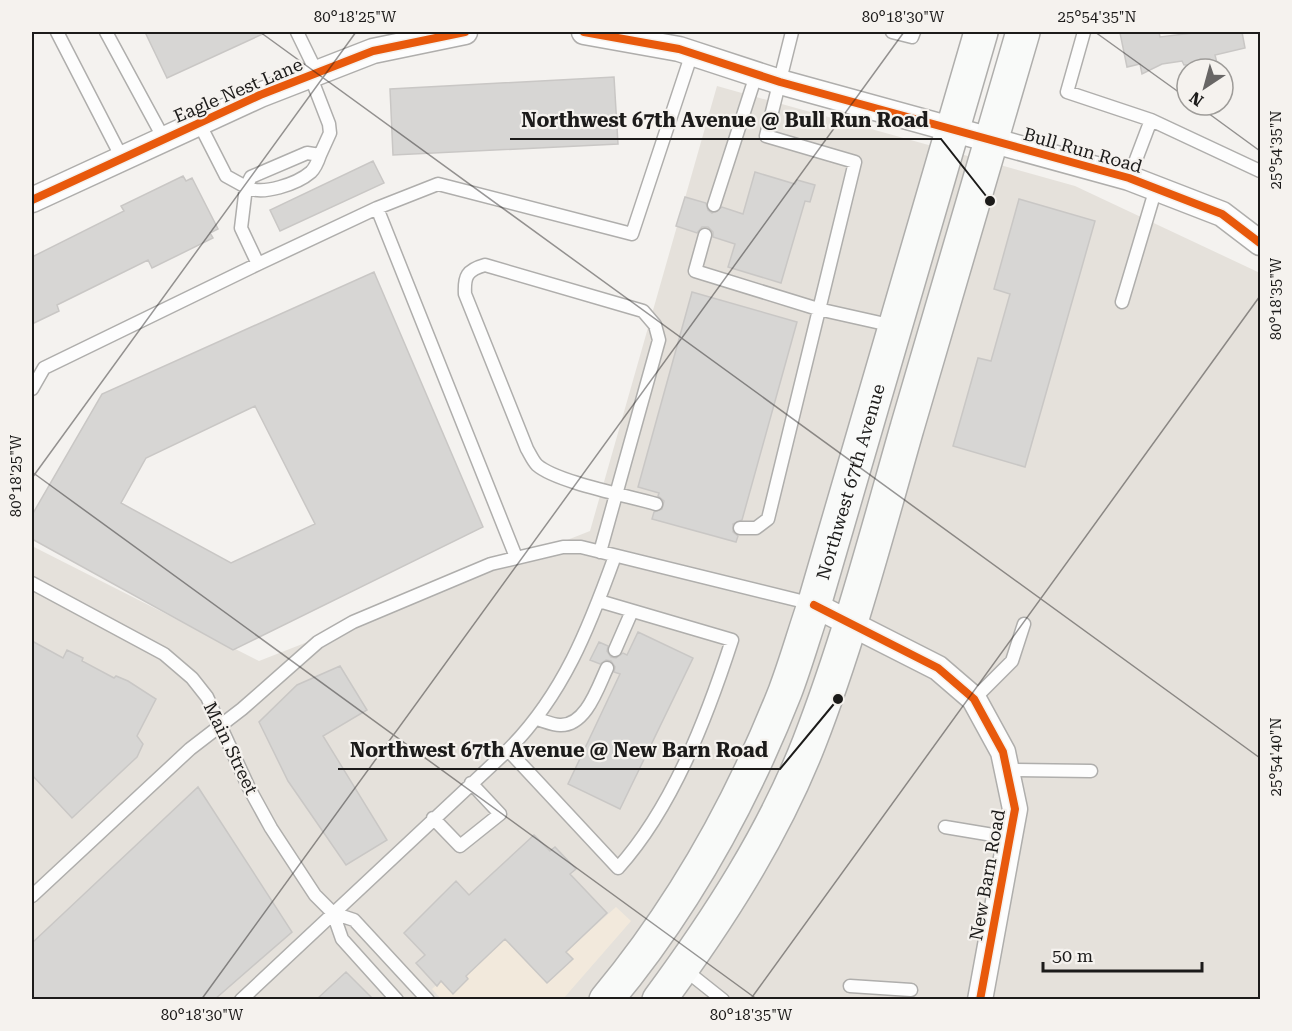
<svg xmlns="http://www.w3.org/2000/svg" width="1292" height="1031" font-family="'Roboto Serif',serif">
<rect width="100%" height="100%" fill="#f4f2ef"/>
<path fill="#e5e1db" d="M717,86L1075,186L1260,273V999H32V546L259,661L590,531Z"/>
<path fill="#f2e9dc" d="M616,907L631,921L563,999H441L432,989L441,981L453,993L466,976L508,936L573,959L566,952Z"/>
<path fill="#d7d6d4" stroke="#c9c7c5" stroke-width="1.5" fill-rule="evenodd" d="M145,32H267L167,78Z
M1129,32H1159L1160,37L1201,32H1242L1245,48L1215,55L1217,63L1184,65L1182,61L1162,64L1142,74L1140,64L1127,67L1120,33Z
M614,77L618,144L393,155L390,89Z
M373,161L384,183L280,231L270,210Z
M755,172L795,184L797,180L815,185L810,202L805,201L781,283L728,267L735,244L713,237V232L708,227H702L697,233L676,226L685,197L706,203L708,210L712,213L722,207L743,214Z
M183,176L186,181L192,178L218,229L210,233L213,238L152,268L148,260L57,305L59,311L32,324V257L124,211L121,206Z
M1019,199L1095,221L1025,467L953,446L978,358L991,361L1010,294L994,289Z
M374,272L483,527L233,650L32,539V515L102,394ZM255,406L315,524L231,563L121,503L146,458Z
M692,292L797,322L742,520L733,524V532L738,536L736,542L652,519L654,512L662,509L664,501L658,496L659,493L638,487Z
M638,632L693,658L620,809L568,784L620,674L614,672L615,667L611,661L606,660L600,664L590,660L599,642L608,646L607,651L611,657L616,658L623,653L627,655Z
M32,641L63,658L67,650L83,658L82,661L114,678L116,676L128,681L156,699L137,736L143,744L137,757L72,818L32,775Z
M340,666L367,710L323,736L387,840L346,865L288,781L259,722L297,685Z
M198,787L292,932L215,999H32V943Z
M534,835L550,851L555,847L576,869L570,874L607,913L566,952L573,959L547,983L505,939L466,976L468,979L453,994L441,981L437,986L416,963L425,955L404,933L456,881L469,895Z
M346,972L373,999H317Z"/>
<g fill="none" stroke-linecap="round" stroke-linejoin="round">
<g stroke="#afaeac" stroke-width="15">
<path id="lane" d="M57,32L122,158
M106,32L164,139
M297,32L317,73
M892,32L912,37L914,32
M1084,32L1067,92L1151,120L1260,171
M199,123L226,176L246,187L251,177L307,153L320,155L330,133L329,124L310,75
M1129,178L1151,120
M714,205L756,75
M705,235L695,271L818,309L894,326
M258,264L377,208
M1122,302L1156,188
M32,389L44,368L258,264L241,228L246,187C262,196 297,184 311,172C316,167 318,161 320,155
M740,528H756L768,519L855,162L766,136L792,32
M600,552L659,340L655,325L643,311L485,265C467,270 464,276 465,294L527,449C530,454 533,461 537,465C556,482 629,496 656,504
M516,557L377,208L438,184L632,234L692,53
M32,583L164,654L192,678L207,697L249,788L271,828L315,895L333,913L342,939L397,1000
M615,650L632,611
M974,699L1012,661L1024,624
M537,719C544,721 553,725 560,725C586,726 598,687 607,668
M508,750L618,868C673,807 707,717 732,640L599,601
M1008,770L1091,771
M433,818L460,846L500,814L471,783
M945,827L1011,838
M32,896L190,749L242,709L318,642L353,622L491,564L563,547H581L813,604
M333,913L354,920L428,1000
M684,969L723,1000
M850,986L911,990
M241,1000L508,750C563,695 589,628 615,556"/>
</g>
<g stroke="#afaeac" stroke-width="27">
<path id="street" d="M584,32L679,49L780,82L1129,178L1222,214L1260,243
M32,200L260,95L373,51L465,32
M814,605L938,668L974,699L1003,752L1015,809L980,1000"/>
</g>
<g stroke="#afaeac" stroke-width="36">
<g id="secondary">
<path id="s1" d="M606,1000C682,909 742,801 785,692C796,663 804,634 814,605L981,32"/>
<path d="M659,1000C718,920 773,835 809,743C849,640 877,533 907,428C946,296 985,164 1023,32"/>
</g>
</g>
<use href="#lane" stroke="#fdfdfd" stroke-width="12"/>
<use href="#street" stroke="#fdfdfd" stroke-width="24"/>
<use href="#secondary" stroke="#f9faf9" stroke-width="33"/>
<g stroke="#f5f2ee" stroke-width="11">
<path id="cycleway" d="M584,32L679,49L780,82L1129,178L1222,214L1260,243
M32,200L260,95L373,51L465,32
M814,605L938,668L974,699L1003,752L1015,809L980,1000"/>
</g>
<use href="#cycleway" stroke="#e8590c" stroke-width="8"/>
</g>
<path fill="none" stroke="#1c1b1a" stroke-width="1.5" stroke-opacity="0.45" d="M260,32L1260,758M1095,32L1187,98M1197,105L1260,151M32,472L758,1000M32,478L356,32M201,1000L904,32M750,1000L1260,296"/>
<g text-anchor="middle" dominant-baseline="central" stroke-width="4.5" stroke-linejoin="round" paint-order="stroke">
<g font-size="18" fill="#1c1b1a" stroke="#f5f2ee">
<text transform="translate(238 90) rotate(-23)">Eagle Nest Lane</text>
<text transform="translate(1083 150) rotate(16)">Bull Run Road</text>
<text stroke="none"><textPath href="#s1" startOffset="578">Northwest 67th Avenue</textPath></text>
<text transform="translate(231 748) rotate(64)">Main Street</text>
<text transform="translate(987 875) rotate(-80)">New Barn Road</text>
</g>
</g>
<path fill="none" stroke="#1c1b1a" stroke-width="2" d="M990 201L941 139H510M838 699L780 769H338"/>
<g fill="#1c1b1a" stroke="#f5f2ee" stroke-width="2">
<circle cx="990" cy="201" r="6"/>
<circle cx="838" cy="699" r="6"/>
</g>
<g font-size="20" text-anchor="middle" font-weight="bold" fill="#1c1b1a" stroke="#f5f2ee" stroke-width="4.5" stroke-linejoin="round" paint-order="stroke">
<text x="725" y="127">Northwest 67th Avenue @ Bull Run Road</text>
<text x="559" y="757">Northwest 67th Avenue @ New Barn Road</text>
</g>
<rect width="1292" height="1031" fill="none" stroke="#f5f2ee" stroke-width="66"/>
<g transform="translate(1205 87) rotate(216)"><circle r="28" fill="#f5f2ee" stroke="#9e9c99" stroke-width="1.5"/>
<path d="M0-4.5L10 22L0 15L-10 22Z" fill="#686665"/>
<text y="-9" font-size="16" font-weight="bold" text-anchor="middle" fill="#1c1b1a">N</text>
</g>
<path d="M1043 962v9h159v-9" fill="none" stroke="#1c1b1a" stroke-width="3"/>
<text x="1052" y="962" font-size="18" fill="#1c1b1a" stroke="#f5f2ee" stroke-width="4.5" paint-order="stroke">50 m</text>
<rect x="33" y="33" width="1226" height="965" fill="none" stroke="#1c1b1a" stroke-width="2"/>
<g font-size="15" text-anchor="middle" fill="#1c1b1a">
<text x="355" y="22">80°18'25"W</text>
<text x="903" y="22">80°18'30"W</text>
<text x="1097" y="22">25°54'35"N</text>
<text transform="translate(1276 150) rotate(-90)" y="5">25°54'35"N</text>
<text transform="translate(1276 299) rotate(-90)" y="5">80°18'35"W</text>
<text transform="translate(16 476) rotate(-90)" y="5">80°18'25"W</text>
<text transform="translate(1276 757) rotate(-90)" y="5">25°54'40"N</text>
<text x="202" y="1020">80°18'30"W</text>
<text x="751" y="1020">80°18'35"W</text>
</g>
</svg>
